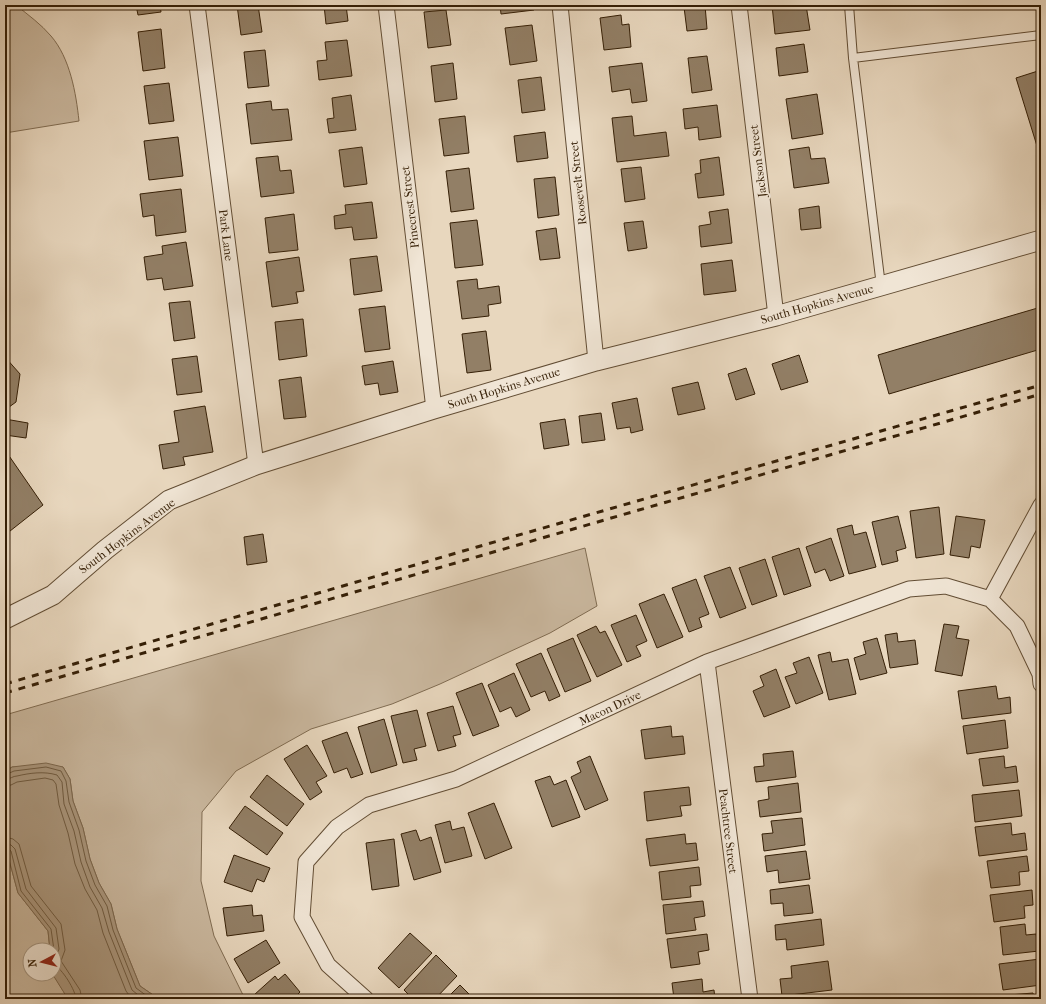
<svg xmlns="http://www.w3.org/2000/svg" width="1046" height="1004" font-family="'IM FELL French Canon',serif">
<rect width="100%" height="100%" fill="#e8d7be"/>
<filter id="stains"><feTurbulence type="fractalNoise" baseFrequency=".005" numOctaves="4"/><feColorMatrix values="0 0 0 0 .2 0 0 0 0 .09 0 0 0 0 .02 0 0 0 .5 -.17"/></filter>
<radialGradient id="worn" r=".72"><stop offset=".6" stop-color="#630" stop-opacity="0"/><stop offset="1" stop-color="#630" stop-opacity=".3"/></radialGradient>
<path fill="#cab89f" stroke="#806c52" d="M5,5H16C28,15 41,24 51,36C70,58 76,93 79,121L5,133Z
M585,548L597,606L550,633L440,684L392,704L311,729L236,771L202,812L201,881L214,936L243,995L247,999H159L140,986L117,929L111,904L99,883L90,859L83,828L73,801L70,779L63,767H12L5,772V715Z
M5,845L18,893L48,931L50,950H30V974H53L68,999H5Z"/>
<path fill="#ab987f" stroke="#7c684f" d="M46,763L63,767L70,779L73,801L83,828L90,859L99,883L111,904L117,929L140,986L159,999H68L53,975L54,974V950H50L48,931L18,893L5,845V772L12,767Z"/>
<g fill="none" stroke-linecap="round" stroke-linejoin="round">
<path stroke="#705c42" stroke-width="1" d="M5,775L14,771L46,767L61,771L66,781L69,802L79,830L86,861L95,885L107,906L113,930L136,988L151,999
M5,780C10,779 13,776 17,776C30,773 44,771 57,775L62,782L64,804L74,831L81,862L90,887L102,908L109,932L132,990L143,999
M5,786L11,785L17,782L45,778L53,780L56,784L59,805L68,833L75,864L85,889L97,910L103,933L126,991L132,999
M5,837L13,839L19,844L31,886L61,924L65,950L61,961L80,990L82,999
M5,843L11,845L15,849L26,889L56,928L59,949L57,954L54,958
M5,848L8,849L11,851L21,891L51,929L54,950
M54,965C62,968 76,991 76,999"/>
</g>
<path fill="#927f66" stroke="#351f06" d="M136,5H160L161,12L138,15Z
M237,5H258L262,32L241,35Z
M324,5H346L348,21L326,24Z
M500,5H533L534,10L501,14Z
M705,5L707,29L687,31L684,7Z
M772,5H806L810,30L775,34Z
M446,10L451,45L428,48L424,12Z
M621,15L622,25L629,24L631,47L604,50L600,18Z
M532,25L537,61L510,65L505,28Z
M161,29L165,68L143,71L138,32Z
M347,40L352,76L319,80L317,61L327,60L325,42Z
M804,44L808,72L779,76L776,48Z
M265,50L269,86L248,88L244,52Z
M707,56L712,90L692,93L688,58Z
M453,63L457,99L435,102L431,66Z
M642,63L647,101L632,103L630,89L612,92L609,67Z
M1041,70V159L1016,78Z
M541,77L545,110L522,113L518,80Z
M169,83L174,121L149,124L144,86Z
M817,94L823,134L792,139L786,99Z
M351,95L356,130L329,133L327,119L334,118L332,98Z
M271,101L272,110L288,109L292,140L251,144L246,104Z
M717,105L721,137L699,140L698,127L685,129L683,109Z
M465,116L469,153L444,156L439,119Z
M632,116L634,136L666,132L669,156L617,162L612,118Z
M545,132L548,158L517,162L514,136Z
M178,137L183,176L149,180L144,141Z
M362,147L367,184L344,187L339,150Z
M809,147L811,159L825,158L829,183L794,188L789,150Z
M278,156L280,171L291,170L294,193L261,197L256,158Z
M719,157L724,195L698,198L695,174L701,173L700,160Z
M641,167L645,199L625,202L621,169Z
M469,168L474,209L451,212L446,171Z
M555,177L559,215L538,218L534,179Z
M181,189L186,232L156,236L154,215L143,217L140,194Z
M372,202L377,238L354,240L352,227L335,229L334,216L346,214L345,205Z
M819,206L821,228L801,230L799,209Z
M728,209L732,243L701,247L699,226L711,224L709,212Z
M294,214L298,250L269,253L265,218Z
M477,220L483,265L455,268L450,223Z
M643,221L647,248L628,251L624,223Z
M556,228L560,258L540,260L536,231Z
M186,242L193,286L164,290L162,278L147,280L144,257L163,254L162,246Z
M377,256L382,291L354,295L350,259Z
M299,257L304,291L296,292L298,303L272,307L266,262Z
M732,260L736,291L704,295L701,264Z
M477,279L478,289L499,286L501,303L488,305L489,316L462,319L457,281Z
M190,301L195,338L174,341L169,303Z
M385,306L390,349L365,352L359,309Z
M1041,307V349L889,394L878,355Z
M303,319L307,356L279,360L275,322Z
M486,331L491,370L467,373L462,334Z
M799,355L808,382L781,390L772,364Z
M197,356L202,392L177,395L172,359Z
M5,357L20,374L16,402L5,410Z
M393,361L398,392L380,395L378,383L365,385L362,366Z
M746,368L755,394L736,400L728,374Z
M301,377L306,417L284,419L279,380Z
M698,382L705,409L678,415L672,388Z
M637,398L643,430L631,433L630,427L617,429L612,403Z
M205,406L213,452L183,457L185,465L163,469L159,445L179,442L174,411Z
M601,413L605,440L582,443L579,416Z
M5,419L28,423L26,438L5,435Z
M565,419L569,445L544,449L540,423Z
M5,450L43,505L5,535Z
M939,507L944,554L916,558L910,511Z
M898,516L906,548L896,551L898,561L882,565L872,522Z
M956,516L985,520L980,548L971,546L969,558L950,555Z
M852,525L854,535L866,532L876,567L849,574L837,529Z
M263,534L267,562L247,565L244,537Z
M831,538L844,576L830,581L825,569L815,573L806,547Z
M799,548L811,586L784,595L772,557Z
M765,559L777,596L752,605L739,568Z
M730,567L746,608L720,618L704,576Z
M696,579L709,614L699,618L702,627L689,632L672,588Z
M664,594L683,637L657,648L639,604Z
M636,615L647,641L636,646L641,656L627,662L611,625Z
M944,624L959,626L956,638L969,640L962,676L935,671Z
M596,626L600,633L605,631L622,665L597,677L577,635Z
M897,633L898,642L915,640L918,664L890,668L885,635Z
M573,638L591,681L565,692L547,649Z
M877,638L887,673L860,680L854,658L866,654L863,642Z
M830,652L832,662L848,659L856,694L829,700L818,655Z
M541,653L560,696L549,701L545,691L531,697L516,664Z
M809,657L823,693L796,704L785,677L797,673L793,663Z
M776,669L790,707L764,717L753,691L764,686L760,676Z
M514,673L530,710L516,717L511,707L500,712L488,685Z
M482,683L499,726L473,736L456,693Z
M996,686L998,699L1010,697L1011,713L962,719L958,691Z
M453,706L461,734L453,736L456,746L438,751L427,713Z
M417,710L426,746L414,749L417,760L403,763L391,716Z
M384,719L397,765L371,773L358,727Z
M1005,720L1008,748L967,754L963,726Z
M671,726L672,737L683,736L685,754L645,759L641,730Z
M347,732L363,774L351,778L347,768L334,773L322,741Z
M307,745L327,776L316,782L322,792L310,800L284,759Z
M793,751L796,777L756,782L754,767L764,766L763,754Z
M590,756L608,800L585,810L571,777L581,772L577,762Z
M1004,756L1005,768L1016,766L1018,782L983,786L979,759Z
M267,775L304,804L287,826L250,797Z
M550,776L554,785L566,780L580,817L552,827L535,781Z
M798,783L801,812L760,817L758,801L769,799L768,787Z
M689,787L691,805L680,806L682,816L647,821L644,792Z
M1019,790L1022,816L975,822L972,795Z
M494,803L512,848L485,859L468,813Z
M245,806L283,833L267,855L229,828Z
M802,818L805,845L764,851L762,834L773,833L771,821Z
M450,821L452,830L464,827L472,856L445,863L435,825Z
M1011,823L1012,835L1025,833L1027,850L979,856L975,827Z
M416,830L420,841L431,837L441,872L414,880L401,834Z
M685,834L686,844L696,843L698,860L650,866L646,839Z
M394,839L399,886L372,890L366,843Z
M806,851L810,879L779,883L778,870L767,872L765,856Z
M234,855L270,868L264,882L257,879L252,892L224,882Z
M1027,856L1029,871L1019,872L1020,885L991,888L987,861Z
M699,867L701,885L690,886L691,897L662,900L659,872Z
M809,885L813,913L784,916L783,903L771,904L770,890Z
M1032,890L1033,905L1024,906L1025,918L994,922L990,895Z
M703,901L705,916L694,918L696,930L666,934L663,905Z
M252,905L253,916L262,915L264,931L227,936L223,908Z
M821,919L824,945L787,950L786,939L776,940L775,925Z
M1025,924L1026,935L1036,934L1039,951L1003,955L1000,927Z
M410,933L432,953L399,988L378,968Z
M707,934L709,950L698,952L700,964L671,968L667,939Z
M266,940L280,963L248,983L234,959Z
M436,955L457,976L435,999H428L425,995L421,999H413L404,990Z
M1040,959L1041,985L1003,990L999,964Z
M828,961L832,990L782,996L780,979L792,978L791,966Z
M285,974L300,992L293,999H258L254,995L275,976L278,980Z
M702,979L703,992L714,990L715,999H674L672,983Z
M460,985L474,999H446Z
M1033,993L1034,999H1010L1009,995Z
M828,996V999H802Z"/>
<g fill="none" stroke-linecap="round" stroke-linejoin="round">
<g stroke="#624d34" stroke-width="10">
<path id="service" d="M849,5L853,58L881,286
M853,58L1041,35"/>
</g>
<g stroke="#624d34" stroke-width="17">
<path id="minor" d="M197,5L256,465
M386,5L434,409
M560,5L596,361
M739,5L776,316
M990,599L1041,505
M707,662L750,999
M366,999L328,965L302,917L306,862L337,827L369,805L456,779L707,662L909,589L946,586L990,599L1017,626L1040,674L1041,684"/>
</g>
<g stroke="#624d34" stroke-width="21">
<path id="tertiary" d="M5,619L53,595L105,550L169,500L256,465L434,409L596,361L776,316L1041,240"/>
</g>
<use href="#service" stroke="#f0e5d5" stroke-width="8"/>
<use href="#minor" stroke="#f0e5d5" stroke-width="15"/>
<use href="#tertiary" stroke="#f0e5d5" stroke-width="19"/>
<path stroke="#351f06" stroke-width="3" stroke-dasharray="7 7" stroke-linecap="butt" d="M5,684L477,547L1041,385
M5,693L1041,394"/>
</g>
<g text-anchor="middle" dominant-baseline="central" stroke-width="4" stroke-linejoin="round" paint-order="stroke">
<g font-size="12" fill="#351f06" stroke="#f0e5d5">
<text transform="translate(758 161) rotate(-97)">Jackson Street</text>
<text transform="translate(578 183) rotate(-96)">Roosevelt Street</text>
<text transform="translate(410 207) rotate(-97)">Pinecrest Street</text>
<text transform="translate(226 235) rotate(83)">Park Lane</text>
<text transform="translate(817 304) rotate(-16)">South Hopkins Avenue</text>
<text transform="translate(504 388) rotate(-17)">South Hopkins Avenue</text>
<text transform="translate(127 536) rotate(-37)">South Hopkins Avenue</text>
<text transform="translate(610 708) rotate(-25)">Macon Drive</text>
<text transform="translate(728 831) rotate(83)">Peachtree Street</text>
</g>
</g>
<rect width="1046" height="1004" fill="none" stroke="#e8d7be" stroke-width="20"/>
<rect x="6" y="6" width="1034" height="992" fill="none" stroke="#351f06" stroke-width="2"/>
<rect x="10" y="10" width="1026" height="984" fill="none" stroke="#351f06"/>
<g transform="translate(42 962) rotate(263)"><circle r="19" fill="#f0e5d5" stroke="#a59682"/>
<path d="M0-3L7 15L0 10L-7 15Z" fill="#8f2418"/>
<text y="-6" font-size="11" font-weight="bold" text-anchor="middle" fill="#351f06">N</text>
</g>
<rect width="100%" height="100%" filter="url(#stains)"/>
<rect width="100%" height="100%" fill="url(#worn)"/>
</svg>
